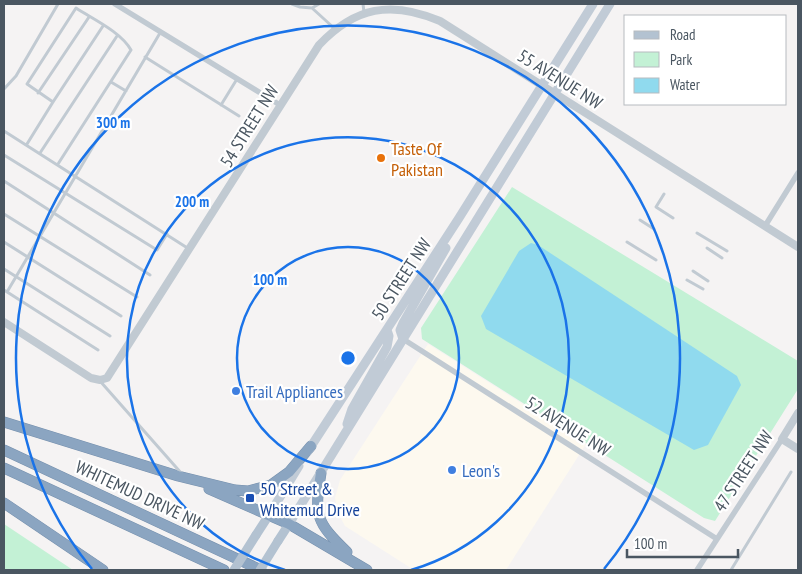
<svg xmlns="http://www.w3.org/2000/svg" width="802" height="574" font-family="'PT Sans Narrow',sans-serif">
<rect width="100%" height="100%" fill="#f5f3f3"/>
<path fill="#fdf9ef" d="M428,344L586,444L506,570H414L345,526L338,513L335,498L340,480Z"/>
<path fill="#c3f1d5" d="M512,187L798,361V389L715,521L704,518L422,339L421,328Z
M4,524L73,570H4Z"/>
<path fill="#90daee" d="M531,243L538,245L737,376L741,385L708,445L694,450L486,329L481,316L519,251Z"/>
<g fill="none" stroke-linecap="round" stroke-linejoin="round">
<g stroke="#7690ad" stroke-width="11">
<path id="motorway" d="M4,422L178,476L235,490L248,491L271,485L289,472L311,446
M4,450L261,570
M4,468L224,570
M321,473C314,516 316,522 347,552
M209,489L289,524L367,570
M4,503L103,570"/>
</g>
<path stroke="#c1cad2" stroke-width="3" d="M292,4L300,7L312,8
M319,4L312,8L335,29
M363,4L364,12
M145,57L239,116
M111,82L126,91
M4,89L16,76L58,4
M38,93L89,17
M221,105L237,79
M4,131L189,249
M27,144L53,102
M40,153L117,36
M4,155L157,250L167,234
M58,164L131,50C121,32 93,19 76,8L27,84L53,102L103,26
M4,181L150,275
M664,194L656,207L673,218
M4,214L137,297
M640,220L654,229
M697,233L727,251
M4,242L121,316
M627,242L656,260
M707,248L722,258
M4,269L110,336
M693,271L708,281
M687,280L703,289
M4,290L98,350
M7,292L160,33
M100,381L182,474
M731,570L791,472"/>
<path stroke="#c1cad2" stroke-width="5.5" d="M115,4L280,105
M765,226L798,173
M403,339L717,539
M697,570L782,439"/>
<path stroke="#c1cad2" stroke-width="8" d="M4,322L91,378L100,380L107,378L319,45C355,7 391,0 440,21L798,247
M798,413L782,439L798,449"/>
<path stroke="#c1cbd6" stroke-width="9" d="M403,339L400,330L403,323L446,248
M347,424L352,409L387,347L389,336L387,330
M308,451L459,218L593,4
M269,515L299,466
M289,524L610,4"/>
<path stroke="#b3c2d1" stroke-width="9" d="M256,535L269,515
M278,541L289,524"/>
<use href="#motorway" stroke="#8ba5c1" stroke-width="10"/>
<path stroke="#b3c2d1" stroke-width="9" d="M234,570L256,535
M260,570L278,541"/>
</g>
<g fill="none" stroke="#1a73e8" stroke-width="2.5">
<circle cx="348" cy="358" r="111"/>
<path d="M285 570A221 221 0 1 1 411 570"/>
<path d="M92 569A332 332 0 1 1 604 569"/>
</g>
<circle fill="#e8710a" stroke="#fff" stroke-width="2" cx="381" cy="158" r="5"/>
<g fill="#3f7fe0" stroke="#fff" stroke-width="2">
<circle cx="236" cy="391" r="5"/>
<circle cx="452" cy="470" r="5"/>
</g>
<rect fill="#1a4fb4" stroke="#fff" stroke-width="2" x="245" y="493" width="10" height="10" rx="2.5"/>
<g text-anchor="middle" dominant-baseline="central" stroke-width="4.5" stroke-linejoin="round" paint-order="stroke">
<g font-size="18" fill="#4a5661" stroke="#fff">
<text transform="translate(560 79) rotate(32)">55 AVENUE NW</text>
<text transform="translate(249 126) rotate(-58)">54 STREET NW</text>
<text transform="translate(401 279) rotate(-57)">50 STREET NW</text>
<text transform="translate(568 426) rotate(32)">52 AVENUE NW</text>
<text transform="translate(743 471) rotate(-57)">47 STREET NW</text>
<text transform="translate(140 495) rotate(25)">WHITEMUD DRIVE NW</text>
</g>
<g font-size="18" fill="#c56008" stroke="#fff" text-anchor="start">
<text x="391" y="148">Taste Of<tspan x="391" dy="21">Pakistan</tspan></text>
</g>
<g font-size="18" fill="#366cbe" stroke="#fff" text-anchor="start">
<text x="246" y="391">Trail Appliances</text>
<text x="462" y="470">Leon's</text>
</g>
<g font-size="18" fill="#164399" stroke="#fff" text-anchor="start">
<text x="260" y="488">50 Street &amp;<tspan x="260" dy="21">Whitemud Drive</tspan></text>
</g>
</g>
<circle cx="348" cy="358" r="8" fill="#1a73e8" stroke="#fff" stroke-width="2.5"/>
<g font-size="15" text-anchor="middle" font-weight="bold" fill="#1a73e8" stroke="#fff" stroke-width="4.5" stroke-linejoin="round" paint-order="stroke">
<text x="113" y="128">300 m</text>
<text x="192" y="207">200 m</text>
<text x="270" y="285">100 m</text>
</g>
<rect width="802" height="574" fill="none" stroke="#4a5661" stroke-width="10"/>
<rect x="624" y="15" width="162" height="90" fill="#ffffff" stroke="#b7bbc0"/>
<rect x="634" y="31" width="25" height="8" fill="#b3c2d1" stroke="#b7bbc0"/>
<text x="670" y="40" font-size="15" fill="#4a5661">Road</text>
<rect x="634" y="52" width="25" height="15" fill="#c3f1d5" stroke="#b7bbc0"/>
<text x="670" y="65" font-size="15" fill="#4a5661">Park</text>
<rect x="634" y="78" width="25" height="15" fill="#90daee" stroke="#b7bbc0"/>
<text x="670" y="90" font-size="15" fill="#4a5661">Water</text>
<path d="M627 549v8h111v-8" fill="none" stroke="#4a5661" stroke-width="2.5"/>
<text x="634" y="549" font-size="15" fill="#4a5661" stroke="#ffffff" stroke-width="4" paint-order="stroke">100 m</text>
</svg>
